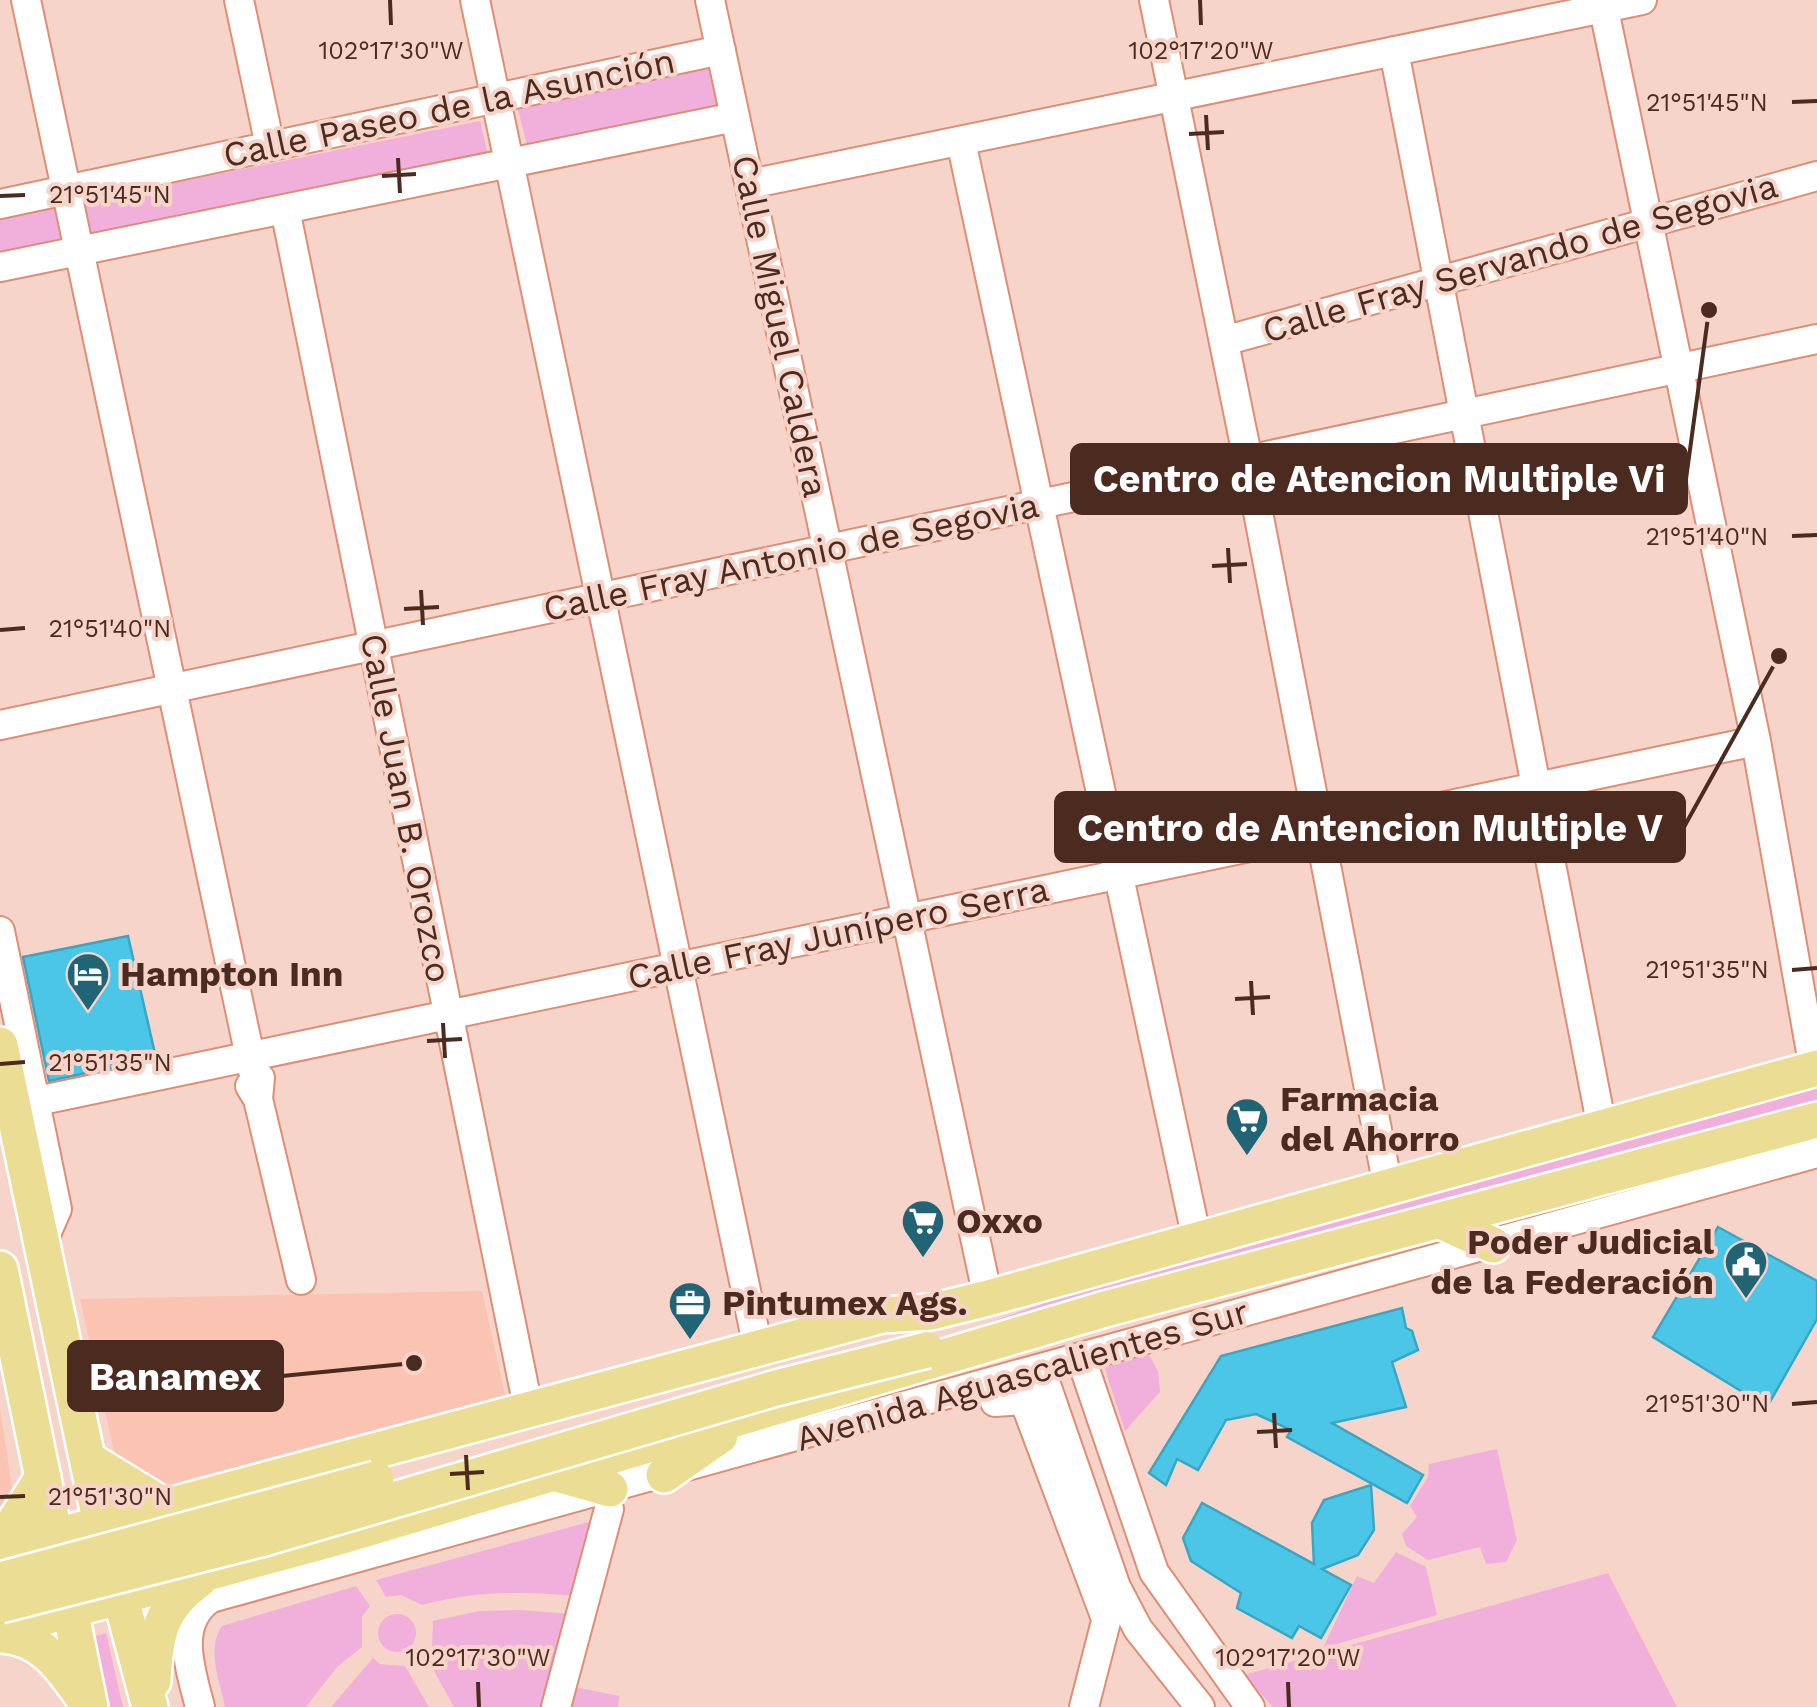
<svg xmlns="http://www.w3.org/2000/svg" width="1817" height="1707" font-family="'Work Sans',sans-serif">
<rect width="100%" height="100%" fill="#f7d4c9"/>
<path fill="#fbc3b1" d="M482,1291L506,1400L164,1493L115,1456L80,1299Z
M0,1409L14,1500L0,1529Z"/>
<path fill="#f1b0dc" d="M712,63L725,109L528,149L517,106Z
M480,121L489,159L89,240L81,202Z
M58,199L69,241L0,254V212Z
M1817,1080V1106L1166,1285L982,1325L1161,1262Z
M1147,1351L1158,1371L1160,1392L1125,1431L1104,1366Z
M1497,1449L1517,1540L1506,1562L1486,1564L1480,1547L1428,1560L1406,1546L1402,1534L1417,1517L1410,1506L1428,1477L1429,1464Z
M596,1520L575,1596C521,1591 475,1591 422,1605L401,1595L386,1597L376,1580Z
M1396,1552L1426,1567L1437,1615L1323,1648L1357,1576L1374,1583Z
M1608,1573L1677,1707H1273L1244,1675Z
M356,1586L370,1606L362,1617V1647L337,1667L306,1707H225C220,1682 206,1649 222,1626Z
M520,1610L572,1614L546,1707H454L425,1655L432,1648L433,1621L479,1611Z
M378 1633a19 19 0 1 1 38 0a19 19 0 1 1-38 0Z
M106,1633L123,1707H98L85,1639Z
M373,1658L380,1664L405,1666L429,1707H331Z
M569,1686L620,1696L618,1707H565Z"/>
<path fill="#4bc6e6" stroke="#39a6c3" stroke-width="2.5" d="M128,936L156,1058L49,1081L23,957Z
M1718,1227L1817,1281V1319L1767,1407L1653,1337Z
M1402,1308L1406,1328L1412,1331L1418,1350L1392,1362L1406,1407L1332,1423L1423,1475L1407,1503L1287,1437L1291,1430L1256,1414L1226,1420L1198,1470L1177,1459L1166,1485L1149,1473L1221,1356Z
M1371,1485L1374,1530L1358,1555L1322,1569L1351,1585L1321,1638L1299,1626L1292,1638L1237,1608L1241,1593L1191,1561L1183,1538L1202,1503L1314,1564L1312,1523L1324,1500Z"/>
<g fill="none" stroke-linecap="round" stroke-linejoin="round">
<g stroke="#de8e74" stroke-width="32">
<path id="minor" d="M26,0L253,1071L260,1078L258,1099
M239,0L270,146
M475,0L758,1348
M710,0L988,1298
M1154,0L1248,460L1388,1187
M1602,0L1756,741L1814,1069
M1394,51L1602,1128
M961,141L1197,1240
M750,184L1642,0
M0,204L721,50
M285,209L528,1407
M0,267L735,117
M1224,341L1817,176
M0,725L1817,339
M0,931L57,1209L43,1241
M250,1086L258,1099L301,1280
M37,1101L1756,741
M1081,1358L1154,1572L1250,1707
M1041,1370L1116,1587L1138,1629L1200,1707
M995,1402L1024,1400L1105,1616
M200,1707C191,1671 173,1623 211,1598L1817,1153
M556,1707L609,1509
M1084,1707L1112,1598"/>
</g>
<g stroke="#fff" stroke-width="40">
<path id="major" d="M0,1045L101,1524L150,1707
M1445,1223L1493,1245
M0,1269L90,1707
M89,1460L166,1507
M556,1474L610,1489
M664,1475L720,1436
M0,1545L43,1477
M0,1551L882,1315L931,1312L988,1298L1817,1068
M0,1629L339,1537L1105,1309L1817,1120
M0,1635C42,1637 60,1665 83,1697
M153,1681C155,1636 160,1607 199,1580"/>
</g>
<use href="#minor" stroke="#fff" stroke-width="28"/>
<use href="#major" stroke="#ebdd93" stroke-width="35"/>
<g stroke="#fff" stroke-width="40" stroke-linecap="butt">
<path id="major-bridge" d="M0,1580L376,1479
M0,1605L264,1538L776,1388L927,1350"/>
</g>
<use href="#major-bridge" stroke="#ebdd93" stroke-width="35"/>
</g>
<path fill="none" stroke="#4b2b20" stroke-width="4" d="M390,0L391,25M1200,0L1201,25M1792,102L1817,101M1206,115L1208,150M1189,134L1224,132M398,158L400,193M382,176L416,174M0,196L25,195M1792,536L1817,535M1228,548L1230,583M1212,566L1247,564M421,590L423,625M404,609L439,607M0,630L25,628M1792,970L1817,968M1251,981L1253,1015M1235,999L1270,997M443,1023L445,1058M427,1041L462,1039M0,1064L25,1062M1792,1404L1817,1402M1274,1413L1276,1448M1257,1432L1292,1430M466,1455L468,1490M450,1474L484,1472M0,1497L25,1496M478,1682L479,1707M1288,1682L1289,1707"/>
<defs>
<g id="hotel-pin" transform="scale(2.25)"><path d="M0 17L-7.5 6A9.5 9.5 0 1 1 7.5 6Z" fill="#206476" stroke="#f7d4c9"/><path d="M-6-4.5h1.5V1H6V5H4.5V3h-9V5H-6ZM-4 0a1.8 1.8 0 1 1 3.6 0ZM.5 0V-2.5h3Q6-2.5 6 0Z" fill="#fff"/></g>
<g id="supermarket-pin" transform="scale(2.25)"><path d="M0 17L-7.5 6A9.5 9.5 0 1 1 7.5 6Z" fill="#206476" stroke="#f7d4c9"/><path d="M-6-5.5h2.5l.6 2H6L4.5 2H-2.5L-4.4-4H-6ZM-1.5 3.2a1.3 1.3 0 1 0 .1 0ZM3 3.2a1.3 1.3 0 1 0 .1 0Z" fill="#fff"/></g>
<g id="civic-pin" transform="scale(2.25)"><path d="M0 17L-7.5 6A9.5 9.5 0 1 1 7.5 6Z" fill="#206476" stroke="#f7d4c9"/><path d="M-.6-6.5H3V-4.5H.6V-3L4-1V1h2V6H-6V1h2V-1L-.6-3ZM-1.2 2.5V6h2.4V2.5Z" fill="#fff"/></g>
<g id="office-pin" transform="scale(2.25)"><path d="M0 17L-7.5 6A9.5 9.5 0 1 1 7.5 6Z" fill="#206476" stroke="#f7d4c9"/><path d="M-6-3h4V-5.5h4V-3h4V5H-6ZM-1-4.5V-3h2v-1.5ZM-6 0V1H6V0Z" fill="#fff"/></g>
</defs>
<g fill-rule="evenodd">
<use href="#hotel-pin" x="88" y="974"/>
<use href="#supermarket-pin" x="1247" y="1119"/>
<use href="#supermarket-pin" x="923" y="1221"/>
<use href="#civic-pin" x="1746" y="1262"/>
<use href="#office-pin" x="690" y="1303"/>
</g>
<g text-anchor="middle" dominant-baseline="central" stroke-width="8" stroke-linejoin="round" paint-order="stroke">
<g font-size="35" fill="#4b2b20" stroke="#f7d4c9">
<text transform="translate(449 108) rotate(-12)">Calle Paseo de la Asunción</text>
<text transform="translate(1520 258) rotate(-16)">Calle Fray Servando de Segovia</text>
<text transform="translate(780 326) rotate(78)">Calle Miguel Caldera</text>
<text transform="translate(791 557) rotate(-12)">Calle Fray Antonio de Segovia</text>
<text transform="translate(406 808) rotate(79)">Calle Juan B. Orozco</text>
<text transform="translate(838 933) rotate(-12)">Calle Fray Junípero Serra</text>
<text transform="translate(1022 1375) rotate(-16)">Avenida Aguascalientes Sur</text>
</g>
<g font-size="35" font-weight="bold" fill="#4b2b20" stroke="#f7d4c9" text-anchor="start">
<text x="120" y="974">Hampton Inn</text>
<text x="1280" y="1099">Farmacia<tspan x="1280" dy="40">del Ahorro</tspan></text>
<text x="956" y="1221">Oxxo</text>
<text x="1714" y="1242" text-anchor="end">Poder Judicial<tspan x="1714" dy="40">de la Federación</tspan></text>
<text x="722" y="1303">Pintumex Ags.</text>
</g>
</g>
<g font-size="25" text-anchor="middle" fill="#4b2b20" stroke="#f7d4c9" stroke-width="8" stroke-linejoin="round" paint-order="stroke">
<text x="391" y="59">102°17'30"W</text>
<text x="1201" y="59">102°17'20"W</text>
<text x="1707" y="111">21°51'45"N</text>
<text x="110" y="203">21°51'45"N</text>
<text x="1707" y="545">21°51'40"N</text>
<text x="110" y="637">21°51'40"N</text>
<text x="1707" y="978">21°51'35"N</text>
<text x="110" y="1071">21°51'35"N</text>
<text x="1707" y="1412">21°51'30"N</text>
<text x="110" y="1505">21°51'30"N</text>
<text x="478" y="1666">102°17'30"W</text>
<text x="1288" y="1666">102°17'20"W</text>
</g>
<path fill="none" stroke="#4b2b20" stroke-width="4" d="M1709 310L1686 479M1779 656L1684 827M414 1363L282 1376"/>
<g fill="#4b2b20" stroke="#f7d4c9" stroke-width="4">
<circle cx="1709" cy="310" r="10"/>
<circle cx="1779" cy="656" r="10"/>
<circle cx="414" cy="1363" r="10"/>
</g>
<g fill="#4b2b20" stroke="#4b2b20" stroke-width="4">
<rect x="1072" y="445" width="614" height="68" rx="10"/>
<rect x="1056" y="793" width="628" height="68" rx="10"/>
<rect x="69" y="1342" width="213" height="68" rx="10"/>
</g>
<g font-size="38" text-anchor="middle" font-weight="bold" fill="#fff">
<text x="1379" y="492">Centro de Atencion Multiple Vi</text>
<text x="1370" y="841">Centro de Antencion Multiple V</text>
<text x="175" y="1390">Banamex</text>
</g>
</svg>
